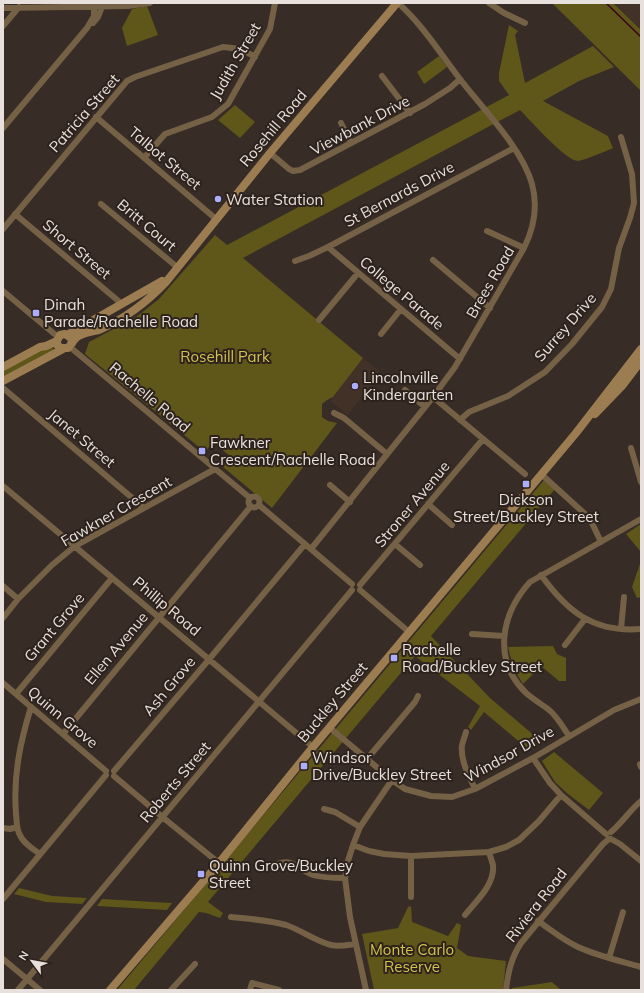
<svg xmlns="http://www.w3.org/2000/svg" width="644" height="993" font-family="Mulish,sans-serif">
<rect width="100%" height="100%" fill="#372c26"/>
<path fill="#423127" d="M613,3H641V30L632,21Z
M363,358L380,372L348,415L330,401Z"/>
<path fill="#5f5619" d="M552,3H613L641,30V91Z
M147,6L158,35L127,46L122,28L132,9Z
M509,25L518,31L515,35L525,83L593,46L614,67L579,81L543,101L608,136L613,148C606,151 585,160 578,161C566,161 530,120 520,110L243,258L363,358L333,397L327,400L322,404V417L328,421L337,423L272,508L223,467L231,457L213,442L205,452L85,354L89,342L136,317L159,299L215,235L227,245L509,95L499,81V73Z
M439,56L447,67L424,84L417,72Z
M235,105L255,122L240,138L218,120Z
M52,347L54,350L3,377V369L41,349Z
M544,480L555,489L431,636L490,698L543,743L529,750L484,712L471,730L468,727L480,706L415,656L208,902L223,913L220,918L206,913L199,912L134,990H117Z
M641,524V552L626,534Z
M641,561V597L637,598L632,587Z
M553,646L557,654L566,658V681H559L541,666L523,684C515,672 511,661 508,647Z
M554,752L603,793L589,810L568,794L555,782L542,761Z
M19,888L52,896L87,898L82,904L46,902L14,894Z
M102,899L172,903L167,910L97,906Z
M411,906L412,922L448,936L457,923L461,925L457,948L468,956L506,961L503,990H442L440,989L439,990H374L362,934L398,928L408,907Z
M552,982L561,990H512V988Z"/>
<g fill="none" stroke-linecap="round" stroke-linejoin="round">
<path stroke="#37031a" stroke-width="1.5" d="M606,3L641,37"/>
<path stroke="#756146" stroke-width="6" d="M489,3L504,13L525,23
M3,8L128,6L150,3
M93,23L98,17L102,7
M3,26L19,7
M382,76L410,113
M96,117L216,219
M341,123L351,143
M3,128L87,28L94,16V7
M270,153L289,169L293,171L300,170L425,104L450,88L460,79
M144,158L165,134L212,117L228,104L270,29L275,3
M101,204L177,267
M15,214L122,304
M3,229L127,81L135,77L223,47L241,49L255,57
M487,231L524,248
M328,247L460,359
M433,260L490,308
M295,261L309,256L328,247L514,148
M3,291L58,337
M319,320L358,273
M381,334L401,309
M70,347L250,498
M3,388L144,508
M405,390L425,407
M433,397L525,474
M334,413L344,418L387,454
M460,420L469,412L508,396L545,372L572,344L602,307L611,289L619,248L630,218L634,203L632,174L621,137
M631,448L641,482
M541,474L585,514L592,523L601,542
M330,485L350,502
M3,486L313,747
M248.5 502a5.5 5.5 0 1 1 11 0a5.5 5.5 0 1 1-11 0Z
M428,504L452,525
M259,505L352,584
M395,544L420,565
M311,549L433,397L455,367L524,248C534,228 538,206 532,184C522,148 482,108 460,79C440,53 422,24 398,3
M541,575C567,611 593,633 641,629
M360,585L483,439
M3,586L18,599
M360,590L409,632
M3,618L18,599L52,565L75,546L215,469
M621,629L624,597
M472,634L504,636
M565,645L585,619
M3,683L106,771
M16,694L112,578
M31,707C20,743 13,776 16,814C17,821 16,829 20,835C23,843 33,849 40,854
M330,728L392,780L405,789L431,796L452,797L475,789L533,758L614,710L641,699
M466,732C465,736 463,741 462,745C460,760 469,776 475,789
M63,734L251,506
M569,736C563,727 557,716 548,709C541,704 533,699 526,693C492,660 501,614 530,582L641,519
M533,758L550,783L561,795L606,834
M367,759L415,702L418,696
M640,764L641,767
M114,771L206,663L305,544
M114,776L166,820L219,863
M324,809L335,812L360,827
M3,828L10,829L17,827
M611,832C622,823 630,810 641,801
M611,839L620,844L641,861
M353,845L369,851L384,854L411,856L489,852L506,847L519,840L539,821L561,795
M411,856V897
M278,864C292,858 300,870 313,875C323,878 334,878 345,878
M3,899L106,775
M465,915C476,901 495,885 493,865C492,861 490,856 489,852
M231,917C250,919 268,920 286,925C301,930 315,941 331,945C339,947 347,945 355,944
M538,921C551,930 563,940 578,947C598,956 620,961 641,967
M609,958L623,912
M3,959L40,990
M18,990L352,590
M171,990L195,964
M250,990L252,983L279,990
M366,990L350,917L345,878L348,861L353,845L360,827L392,780
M506,990C508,973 511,958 521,943L603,844L609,839"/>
<path stroke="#9c7d51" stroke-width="8" d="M67,335L162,281
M72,343L71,338L65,334L60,335L57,341V345L61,348H68C71,345 73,340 77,337C84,332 94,332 101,329C126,318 147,302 166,282L270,153L397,3
M3,367L40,347L46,346L57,341
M3,381L63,349
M595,414L622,386L641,361
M110,990L219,863L313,747L576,433L641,349"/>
</g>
<g fill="#adaefb" stroke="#2d221c" stroke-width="1.5">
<circle cx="218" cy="199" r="4"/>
<rect x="32" y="309" width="8" height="8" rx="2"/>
<circle cx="355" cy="386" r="4"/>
<rect x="198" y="447" width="8" height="8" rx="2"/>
<rect x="522" y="480" width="8" height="8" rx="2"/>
<rect x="390" y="654" width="8" height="8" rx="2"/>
<rect x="300" y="762" width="8" height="8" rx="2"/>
<rect x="197" y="870" width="8" height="8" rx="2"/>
</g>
<g text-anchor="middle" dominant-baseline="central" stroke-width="4" stroke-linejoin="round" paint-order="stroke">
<g font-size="15" fill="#e8e0dc" stroke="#2d221c">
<text transform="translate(235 61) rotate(-60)">Judith Street</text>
<text transform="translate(84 113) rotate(-49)">Patricia Street</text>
<text transform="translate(360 125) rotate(-28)">Viewbank Drive</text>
<text transform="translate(273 128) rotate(-50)">Rosehill Road</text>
<text transform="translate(165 158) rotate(40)">Talbot Street</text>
<text transform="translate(399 194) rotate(-28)">St Bernards Drive</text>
<text transform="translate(147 225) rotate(40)">Britt Court</text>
<text transform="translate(77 249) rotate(40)">Short Street</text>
<text transform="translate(490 282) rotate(-60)">Brees Road</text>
<text transform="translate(402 293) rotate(40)">College Parade</text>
<text transform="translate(565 327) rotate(-49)">Surrey Drive</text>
<text transform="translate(150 397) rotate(40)">Rachelle Road</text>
<text transform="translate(82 438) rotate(40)">Janet Street</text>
<text transform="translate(412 504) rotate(-50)">Stroner Avenue</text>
<text transform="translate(116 511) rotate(-30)">Fawkner Crescent</text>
<text transform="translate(167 606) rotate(40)">Phillip Road</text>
<text transform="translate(54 627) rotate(-50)">Grant Grove</text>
<text transform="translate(116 648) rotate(-50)">Ellen Avenue</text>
<text transform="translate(169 686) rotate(-50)">Ash Grove</text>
<text transform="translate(332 702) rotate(-50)">Buckley Street</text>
<text transform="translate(63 717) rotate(40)">Quinn Grove</text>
<text transform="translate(509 754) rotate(-29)">Windsor Drive</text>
<text transform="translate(175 782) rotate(-50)">Roberts Street</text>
<text transform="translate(536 905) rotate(-52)">Riviera Road</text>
</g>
<g font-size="15" fill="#e8e0dc" stroke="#2d221c" text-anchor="start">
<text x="226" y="199">Water Station</text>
<text x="44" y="304">Dinah<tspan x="44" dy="17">Parade/Rachelle Road</tspan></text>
<text x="363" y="377">Lincolnville<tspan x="363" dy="17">Kindergarten</tspan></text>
<text x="210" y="442">Fawkner<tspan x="210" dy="17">Crescent/Rachelle Road</tspan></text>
<text x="526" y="499" text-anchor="middle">Dickson<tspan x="526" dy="17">Street/Buckley Street</tspan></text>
<text x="402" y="649">Rachelle<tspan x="402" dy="17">Road/Buckley Street</tspan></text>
<text x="312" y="757">Windsor<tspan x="312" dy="17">Drive/Buckley Street</tspan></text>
<text x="209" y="865">Quinn Grove/Buckley<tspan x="209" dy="17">Street</tspan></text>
</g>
<g font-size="15" fill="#d2c34f" stroke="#2d221c">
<text x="225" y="356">Rosehill Park</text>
<text x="412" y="949">Monte Carlo<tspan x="412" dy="17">Reserve</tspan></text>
</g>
</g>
<rect width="644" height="993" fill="none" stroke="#e8e0dc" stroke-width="8"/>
<g transform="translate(32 961) rotate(302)" stroke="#2d221c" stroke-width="3" paint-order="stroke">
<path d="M0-3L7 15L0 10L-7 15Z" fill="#e8e0dc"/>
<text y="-6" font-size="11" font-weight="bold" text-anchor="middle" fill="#e8e0dc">N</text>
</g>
</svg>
